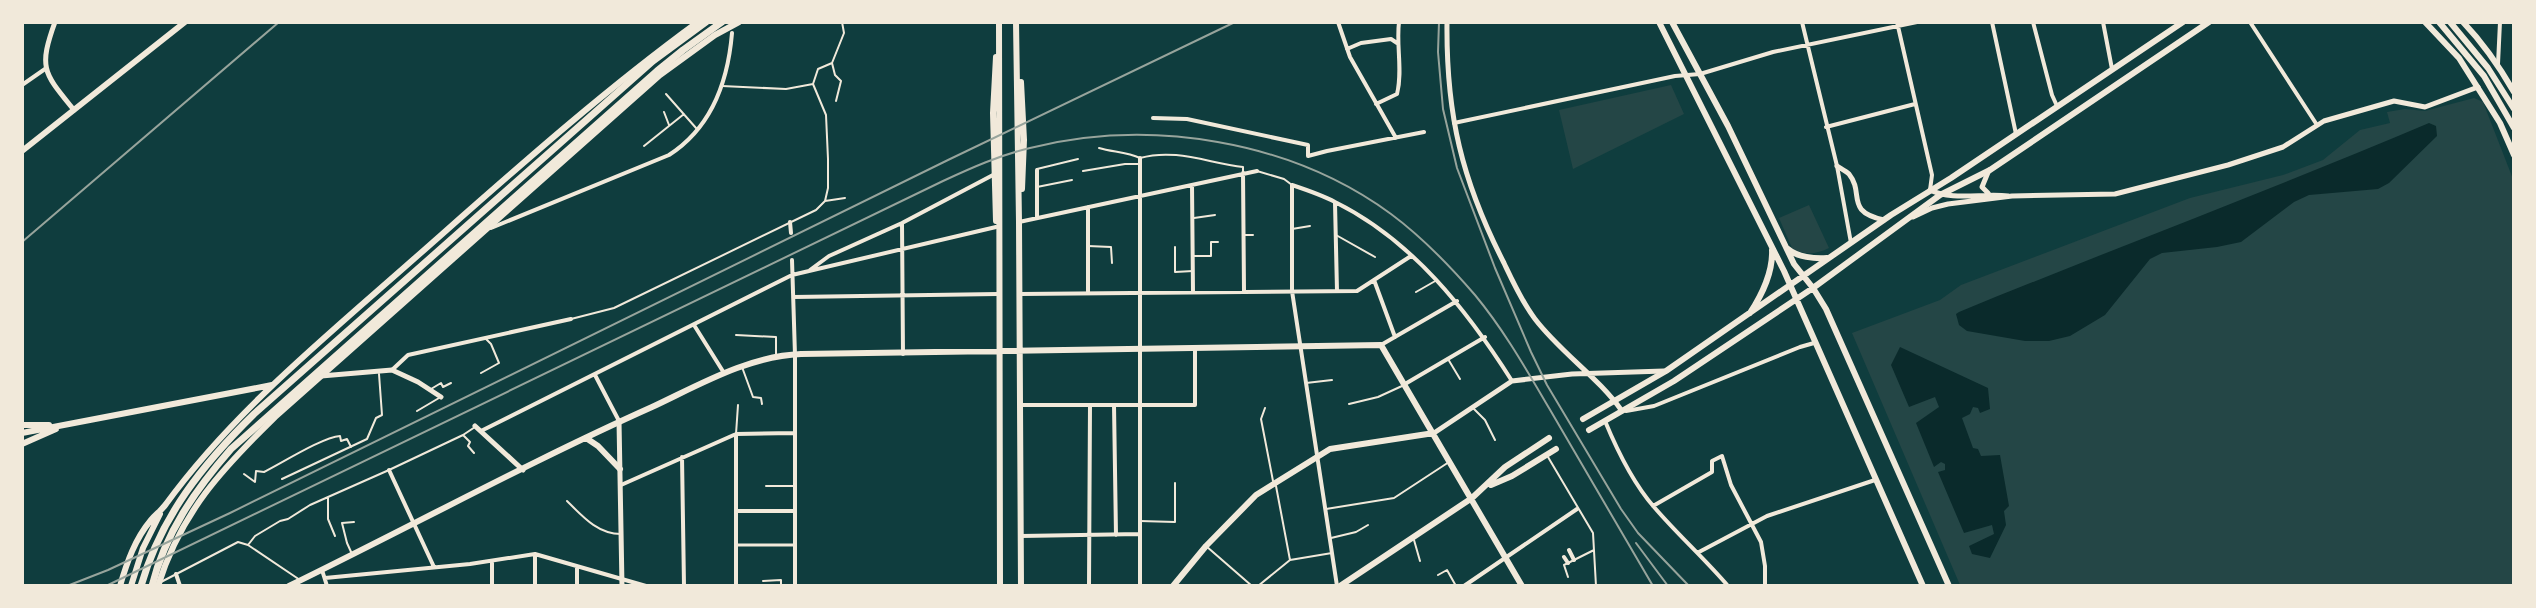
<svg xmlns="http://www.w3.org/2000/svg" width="2536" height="608" font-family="Signika,sans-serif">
<rect width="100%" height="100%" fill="#0f3d3e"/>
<path fill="#244646" d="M1671,85L1684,114L1573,169L1559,110Z
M2474,98L2483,102L2513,179V585H1960L1852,333L1940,300L1961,285L2190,198L2283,175L2323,160L2360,130L2390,123L2387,112L2405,109L2425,111Z
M1809,205L1829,248C1817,254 1804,256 1792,248L1779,218Z"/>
<path fill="#0a2a2b" d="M2429,123L2436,126L2437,136L2389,183L2378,189L2309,195L2294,202L2241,242L2217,247L2162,253L2150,259L2105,315L2070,336L2049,341H2025L1967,331L1959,325L1956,314L1959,312C2115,248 2273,189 2429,123Z
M1900,347L1988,388L1990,409L1980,413L1978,408L1973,407L1970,414L1962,418L1973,448L1978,449L1981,456L2000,455L2009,506L2004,511L2006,525L1990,558L1972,554L1969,546L1994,534L1992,525L1964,533L1938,472L1945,470V464L1941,462L1934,467L1916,423L1939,407L1935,397L1909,407L1891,365Z"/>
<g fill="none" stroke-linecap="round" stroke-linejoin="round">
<path stroke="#f1e9da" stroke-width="2" d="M832,63L835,75L841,81L836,101
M722,86L786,89L813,84L818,69L832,63L844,33L842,22
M666,94L696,128
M664,112L669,125
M644,146L684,114
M1099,148C1112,152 1127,152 1140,158C1176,148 1208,163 1243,167V173
M1037,169L1078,159
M1083,171L1125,164H1140
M1257,171L1284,179L1292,185
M1037,187L1072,180
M825,201L845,198
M1194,218L1215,215
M1292,229L1310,226
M1244,235H1253
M1336,235L1375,257
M1088,246L1111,247L1112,263
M1175,247V272L1193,271
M1193,256H1211V242H1218
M1416,292L1437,280
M571,319L614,308L816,210L825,201L828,188V159L826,115L813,84
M736,335L776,337V354
M1448,359L1460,379
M742,367L753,397L761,398L762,404
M481,373L499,363L491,344L485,338
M1306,383L1332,380
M431,389L441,383L443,387L451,383
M1349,404L1378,397L1402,386
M1472,407L1485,420L1495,440
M1265,408L1261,419L1273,481
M417,411L439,398
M736,434L738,405
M463,435L470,442L468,446L474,453
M1548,457L1593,533L1596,586
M244,474L255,482L256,471L264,472C282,463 323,437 340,436L341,441L347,439L351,447
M282,479L367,439L376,418L382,415L379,374
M766,486H795
M1276,486L1290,560
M328,498V519L335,536
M567,501C583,517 598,534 621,534
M1326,509L1394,498L1449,462
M1140,521L1175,522V483
M1331,538L1356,532L1368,525
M1414,540L1420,561
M248,545L255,536L280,521L288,519L310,505L389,470L463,435L475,427
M1206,546L1252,586
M352,554L347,543L342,523L354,522
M1438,575L1447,570L1456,586
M1568,577L1564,565L1594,550
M763,581L781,580V586
M161,582L238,542L248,545L300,580
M785,586L795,585
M1258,586L1290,560L1332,553"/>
<path stroke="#f1e9da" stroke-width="3" d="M736,545H795"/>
<path stroke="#f1e9da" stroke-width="4" d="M1338,22L1350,57L1396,138
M1802,22L1837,166L1851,243
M1897,22L1932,175L1930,190
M1992,22L2016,134
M2033,22L2052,95L2057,106
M2103,22L2112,69
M2250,22L2317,125
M1347,49L1361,43L1391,39L1397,43
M2498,64L2500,22
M22,85L45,69
M1376,104L1397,94C1403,71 1396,46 1399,22
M1153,118L1187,119L1308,145V156L1327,151L1424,132
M1454,123L1675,76L1700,74L1773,52L1917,22
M1826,127L1915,104
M1037,170V218
M1243,173L1244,291
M1192,185L1193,292
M1335,203L1337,291
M1088,207V293
M790,222L791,233
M1019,222L1257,171
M902,223L903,354
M491,228L669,155C711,128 728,81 732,33
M792,260L795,355V586
M810,270L829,256L902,223L993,175
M1374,280L1395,337
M1020,294L1357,291L1411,256
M793,297L998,294
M694,325L724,373
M1381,345L1457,301
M392,370L408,355L571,319
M595,375L619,421
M1405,384L1485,337
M1021,405H1195V349
M1114,405L1116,535
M1626,411L1654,406L1800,347L1814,343
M1605,421C1617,450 1633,483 1654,507C1677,534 1704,558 1728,586
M481,431L792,275L996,227
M736,434V586
M682,457L684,586
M389,470L434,567
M621,485L736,434L795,433
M1653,506L1712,472V461L1722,456L1731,485L1761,542L1765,566V586
M736,511H795
M1021,536L1140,534
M1569,550L1574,560
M1699,552L1767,516L1875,480
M535,554V586
M1564,557L1568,563
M492,561V586
M577,566V586
M322,570L327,586
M176,574L180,586
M325,578L470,564L535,554L646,586
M1089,586L1090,405
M1140,586V158
M1337,586L1292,291V185C1307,190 1322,195 1335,202C1412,240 1467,310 1512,381
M1464,586L1577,509"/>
<path stroke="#f1e9da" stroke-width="5" d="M55,22C38,69 44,73 74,110
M1447,22C1446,115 1462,181 1504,263C1513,282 1522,302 1535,319C1561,353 1598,377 1622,411
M1837,166C1840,168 1846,171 1849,174C1865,194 1844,211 1884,220
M1930,190C1952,201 1983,193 2008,196
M1988,193L1982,187L1989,170
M1913,217L1932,208L1948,204L2012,196L2115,194L2228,165L2283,147L2324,121L2394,101L2425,107L2478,87
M321,376L392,370L418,382L441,397
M619,421L622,586
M475,426L523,470
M1434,433L1512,381L1572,374L1664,371"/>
<path stroke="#f1e9da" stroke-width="6" d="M999,22L1000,586
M1016,22L1019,222L1021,586
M1659,22L1784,271L1923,586
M1672,22L1728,126L1794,264L1813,288L1826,309L1949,586
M2425,22L2459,58L2500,123L2514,155
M2439,22L2484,76L2514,128
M2450,22L2488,68L2514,109
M2463,22C2484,44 2499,66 2514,92
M1021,82L1024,140L1022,189
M22,151L185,22
M996,221L993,113L996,57
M1788,249C1797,257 1815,259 1827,258
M1750,313C1762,295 1773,271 1772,250
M1583,419L1666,371L1891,215L1951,178L2183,22
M22,425H49
M1589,430L1674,381L1813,288L1940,195L1990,170L2209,22
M22,433L272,385
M586,438L598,446L620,469
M22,444L56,429
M1491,485L1512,476L1556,449
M120,586C127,562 135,539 151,520C156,514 162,510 166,504C233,412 329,334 415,258C507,177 598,95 698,22
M131,586L143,548L160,514
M158,586C181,512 222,469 275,417L660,75L715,35L739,22
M289,586C410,527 529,462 652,407C699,385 748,356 801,354L1381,345L1522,586
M1173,586L1206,546L1256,495L1330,449L1434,433
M1340,586L1472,498L1505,467L1549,438"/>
<path stroke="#f1e9da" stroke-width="7" d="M141,586C161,516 203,464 254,414L653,61L706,22
M152,586C165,533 196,489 231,449L657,71L683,50L722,22"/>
<path stroke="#97a49c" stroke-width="2" d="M1439,22L1438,52L1443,109L1457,168L1495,268L1531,352L1547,385L1621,509L1638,533L1689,586
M22,242L279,22
M1636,543L1668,586
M67,586L108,570L230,513L948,160L1235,22
M106,586L943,181C971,168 1000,155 1030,148C1150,118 1290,140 1391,214C1422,237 1450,266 1475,295C1504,330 1526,369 1549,408C1584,467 1618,527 1653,586"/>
</g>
<rect width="2536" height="608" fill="none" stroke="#f1e9da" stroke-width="48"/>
</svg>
